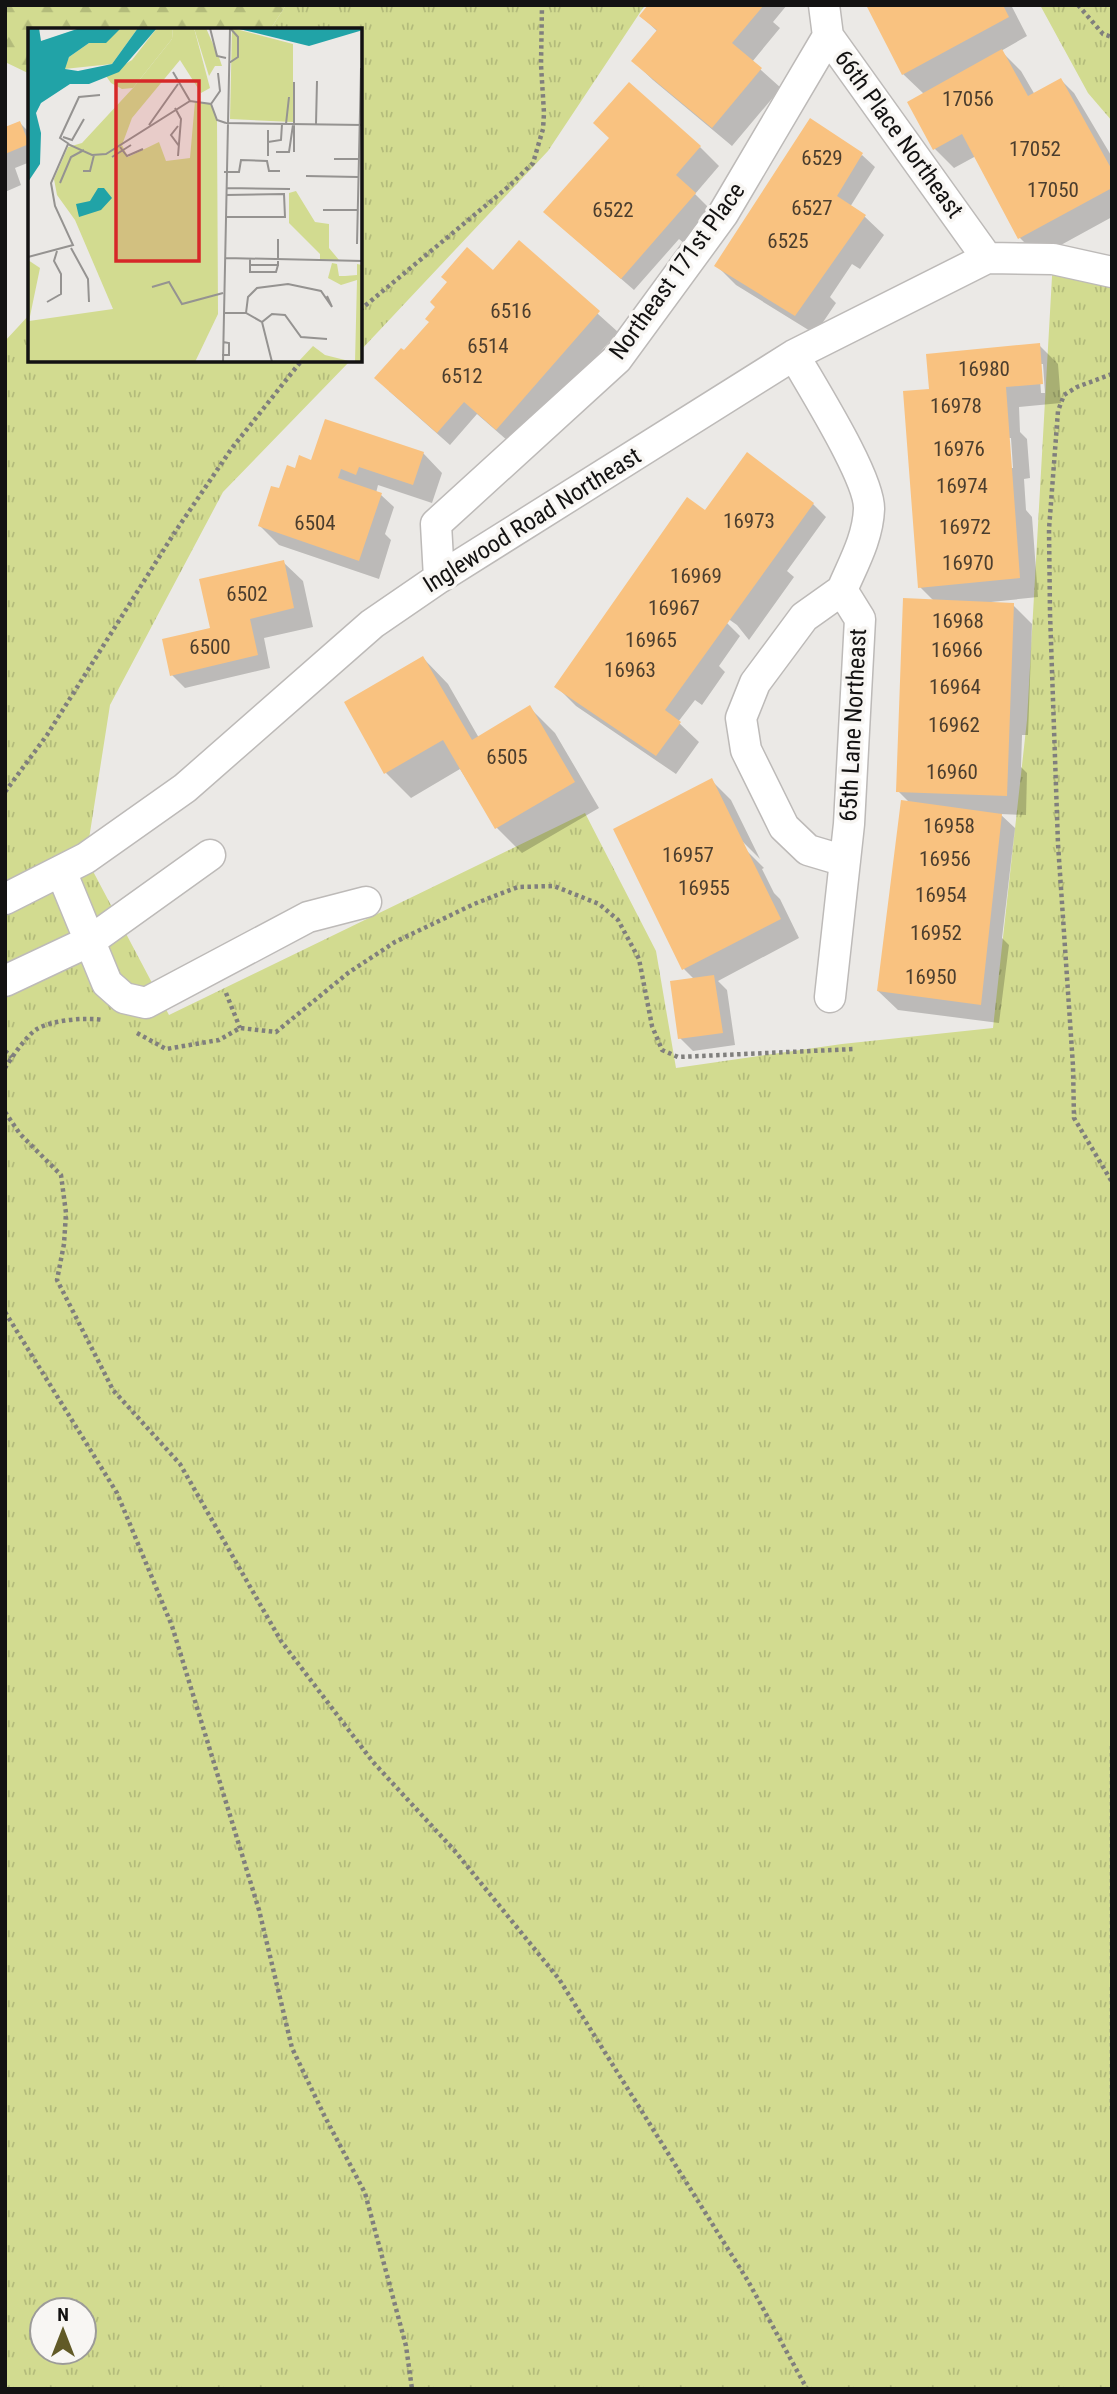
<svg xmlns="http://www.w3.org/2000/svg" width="1117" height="2394" font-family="'Roboto Condensed',sans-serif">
<defs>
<pattern id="grass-tufts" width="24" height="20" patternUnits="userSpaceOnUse" patternTransform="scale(1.75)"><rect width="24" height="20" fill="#d2db90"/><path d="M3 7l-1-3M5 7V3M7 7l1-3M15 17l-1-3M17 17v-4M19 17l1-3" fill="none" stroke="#b3bb7b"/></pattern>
<pattern id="forest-firs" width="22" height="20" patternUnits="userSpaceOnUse" patternTransform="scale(1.75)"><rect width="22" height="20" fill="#d2db90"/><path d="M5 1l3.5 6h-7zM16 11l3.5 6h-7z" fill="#b3bb7b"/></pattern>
</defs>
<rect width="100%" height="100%" fill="#ebe9e6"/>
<path fill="url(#grass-tufts)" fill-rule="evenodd" d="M286,5H645L548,151L361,350L360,30H270Z
M1040,5H1112V121L1088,93Z
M1053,259L1112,272V2389H5V341L30,314V360L350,361L223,492L110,705L86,858L169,1015L585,813L656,951L676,1068L842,1044L993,1028L1027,720ZM42,2310H84V2352H42Z"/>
<path fill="url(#forest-firs)" d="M5,5H286L270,30H30V74L5,62Z"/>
<path fill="#0003" fill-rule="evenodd" d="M650,5H787L773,22L780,28L752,62L781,88L732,146L653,80L633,61L658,32L641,16Z
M868,5H1011L1027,36L1001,51L1021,71L1035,95L1061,80L1074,93L1112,157V217L1039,257L1020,238L976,156L954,168L935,149L909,102L924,94L903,74Z
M20,123L30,133V162L15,168L21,185L5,192V129Z
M700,147L719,166L695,194L714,213L686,245L679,239L634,290L558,224Z
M862,155L875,167L850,207L864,216L884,235L860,269L852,264L830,297L836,303L815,334L736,285L717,266Z
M519,243L618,332L516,448L477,414L450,445L389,391L411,358Z
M1039,345L1058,364L1061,403L1019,407L1020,432L1027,439L1030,478L1024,479L1026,510L1032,517L1038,597L991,602V604L1013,605L1032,624L1028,735H1022L1021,767L1027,773L1026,815L1000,814L1015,828L1002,938L1009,945L999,1023L898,1010L878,991L910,803L898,791L934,601L920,587L931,390ZM1039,364H1043L1045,393H1041ZM1008,438H1011L1013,468H1010Z
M423,453L442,473L432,503L378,485L376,493L381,495L394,507L385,534L391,540L379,579L279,545L260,526L286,492L297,470L313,462Z
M813,504L826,517L787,571L794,577L749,640L737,625L727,618V623L740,636L719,666L725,672L702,705L695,700L678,722L699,742L676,774L576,706L557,687L706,512Z
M283,562L303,581L313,627L264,638L270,668L185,688L172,675L214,629Z
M423,658L448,684L479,738L530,708L555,733L599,808L522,853L497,828L460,769L411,798L386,773Z
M711,780L731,800L760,859L741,840L739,843L764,868L762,869L774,893L780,899L799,938L718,981L727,990L735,1045L693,1051L680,1038L694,979L684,969Z"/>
<path fill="#f9c280" d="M648,5H764L732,43L762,68L712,128L631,61L657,30L639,16Z
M866,5H1003L1009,17L902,75Z
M1002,49L1028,96L1061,78L1112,170V188L1018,239L962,134L933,150L907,102Z
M629,82L701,146L676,175L696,193L621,279L543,212L609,138L593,123Z
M810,118L863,153L837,196L866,215L795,316L714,266Z
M20,121L29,144L5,154V127Z
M519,240L600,311L496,430L464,402L437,433L374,378L401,348L404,350L429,322L425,319L435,307L430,302L447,282L441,277L467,247L493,270Z
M1040,343L1043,384L1006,387L1020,578L918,588L903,391L929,389L926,354Z
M325,419L424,452L413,485L359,467L356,475L341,469L338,478L382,493L359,561L258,526L271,486L279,488L287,465L295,468L299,455L311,460Z
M747,452L814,503L665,710L681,722L656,756L554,687L687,497L705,510Z
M284,560L294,608L250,619L258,655L170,676L162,639L210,628L199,579Z
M903,598L1014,603L1007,796L896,792Z
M423,656L472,740L530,705L575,782L495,829L443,740L384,774L344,702Z
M712,778L781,919L682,970L613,829Z
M901,800L1002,814L981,1005L877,991Z
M714,975L723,1033L678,1039L670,981Z"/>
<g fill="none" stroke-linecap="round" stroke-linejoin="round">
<g stroke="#bdbab8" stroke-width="33">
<path id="minor" d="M824,5L828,36L987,258
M794,355C812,387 870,478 869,509C868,538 853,564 842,590L860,619L849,824L830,997
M439,578L436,524L617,359L723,214L828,36
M842,590L804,617L755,683L741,718L746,750L784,827L808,850L845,861
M61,871L107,983L124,998L146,1003L308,917L366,902
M5,899L86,858L185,788L372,624L439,578L794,355L987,258L1053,259L1112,272
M5,981L90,941L210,855"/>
</g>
<path stroke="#807f7d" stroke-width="4.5" stroke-dasharray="3.5 3.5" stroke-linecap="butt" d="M1078,5L1103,34L1112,37
M360,310L508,187L533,163L543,129L544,113L541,65L542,5
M1112,374L1077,387L1064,395L1058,411L1049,529L1050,613L1058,844L1073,1066L1074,1118L1112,1182
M5,792L47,735L173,535L232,448L302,360
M226,993L240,1028
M137,1033L166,1049L219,1040L240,1028L276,1032L348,973L395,942L474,904L518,887L554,886L599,904L618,920L639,959L652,1026L662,1050L678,1057L855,1049
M5,1051L12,1057
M5,1068C12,1057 26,1036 37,1029C52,1020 86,1017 103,1020
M5,1112L20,1134L61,1175L66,1213L64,1244L57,1280L113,1390L180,1464L281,1641L373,1762L454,1850L559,1979L748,2281L807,2389
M5,1312L117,1493L172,1626L259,1910L292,2048L324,2115L365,2193L406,2346L412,2389
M1112,1746V1976
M1112,1987V2110"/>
<use href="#minor" stroke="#fff" stroke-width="30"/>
</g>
<g text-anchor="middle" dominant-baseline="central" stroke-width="7" stroke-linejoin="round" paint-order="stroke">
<g font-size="21" fill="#4c3e2e">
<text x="968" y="99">17056</text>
<text x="1035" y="149">17052</text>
<text x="822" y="158">6529</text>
<text x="1053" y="190">17050</text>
<text x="812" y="208">6527</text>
<text x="613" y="210">6522</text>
<text x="788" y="241">6525</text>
<text x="511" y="311">6516</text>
<text x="488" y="346">6514</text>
<text x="984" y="369">16980</text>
<text x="462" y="376">6512</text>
<text x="956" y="406">16978</text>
<text x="959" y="449">16976</text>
<text x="962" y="486">16974</text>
<text x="749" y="521">16973</text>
<text x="315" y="523">6504</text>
<text x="965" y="527">16972</text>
<text x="968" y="563">16970</text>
<text x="696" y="576">16969</text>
<text x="247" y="594">6502</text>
<text x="674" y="608">16967</text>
<text x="958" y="621">16968</text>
<text x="651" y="640">16965</text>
<text x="210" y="647">6500</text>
<text x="957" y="650">16966</text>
<text x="630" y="670">16963</text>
<text x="955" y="687">16964</text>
<text x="954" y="725">16962</text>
<text x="507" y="757">6505</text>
<text x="952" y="772">16960</text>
<text x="949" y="826">16958</text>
<text x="688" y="855">16957</text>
<text x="945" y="859">16956</text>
<text x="704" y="888">16955</text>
<text x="941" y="895">16954</text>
<text x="936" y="933">16952</text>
<text x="931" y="977">16950</text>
</g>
<g font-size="24" fill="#131212" stroke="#f8f6f3">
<text transform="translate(899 134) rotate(54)">66th Place Northeast</text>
<text transform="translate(677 271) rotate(-54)">Northeast 171st Place</text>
<text transform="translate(532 520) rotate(-32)">Inglewood Road Northeast</text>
<text transform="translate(853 725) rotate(-87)">65th Lane Northeast</text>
</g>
</g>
<g transform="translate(28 28)">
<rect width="334" height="334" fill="#ebe9e6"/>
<path d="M145,0H166L182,60L173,65L152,32L104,90L94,117L100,129L131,114L138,133L162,130L167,73L183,76L189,92L190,286L167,334H0V232L12,240L1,293L85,281L47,192L29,167L26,151L40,119L54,115L105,60L144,11Z" fill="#d2db90"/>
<path d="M129,0H145L144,11L105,60L94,61L83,55L78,48L104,32ZM166,0H178L192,32L194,38H187L181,48ZM268,163L287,194L301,196V220L311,232H292V226L261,195V165ZM304,235L309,236L311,248H317L329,247V236L334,237V334H327L329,252L313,257L300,250ZM285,318L297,327L325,334H270Z" fill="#d2db90"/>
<path d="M93,0H110L84,36L36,41L41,29L61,15L80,12Z" fill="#d2db90"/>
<path d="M204,0L265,16V94L202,91Z" fill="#d2db90"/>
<path d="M0,0H11L13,13L52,0H93L78,15H61L41,29L37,41L50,43L84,36L110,0H129L91,44L61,56H42L13,75L8,85L13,105L12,136L0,154ZM207,0H334L335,2L281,18ZM70,160H76L84,170L73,182L51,189L48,176L62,173Z" fill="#21a3a7"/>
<path fill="none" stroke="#959391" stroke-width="2" d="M182,0L189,28L198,30M201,35L210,29V9L202,0M145,44L162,73M266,54V124M183,76L192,63L190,45M147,80L153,91L150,128M198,95L335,97M258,96L261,69M288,96L289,53M121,97L150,56M150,98L143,107L151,118M35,109L44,112L56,91M240,114L253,112L254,96M41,116L32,110L51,69L72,67M92,119L99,128L115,121M248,124H261L265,97M240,128V102M84,129L103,117M306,131H330M55,143H62L66,127M196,144H211L213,132L239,133L241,143H252M278,148L330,149M32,155L43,129L56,122M198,160L262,161M295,182H329M198,189H257L256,166L198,167M329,216L333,40M43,220L60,251L61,274M0,229L45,217L27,178L23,155L40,116L64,127L78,126L162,73L183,76L189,92L198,95M198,230L335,233M222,231V237H250V211M222,237V244H248L250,237M124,259L141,254L154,276L195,265M19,274L33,266V246L26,233L29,223M197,285H218L234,294L244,286L257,287L273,309L299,311M218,285L220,269L229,260L260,256L293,263L304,279L299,268M234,294L244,334M194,327H201V315L195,314M195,334L202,0"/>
<path fill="#d62828" fill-opacity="0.15" stroke="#d62828" stroke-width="3.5" d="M88,53H171V233H88Z"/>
<rect width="334" height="334" fill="none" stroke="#131212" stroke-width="3.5"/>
</g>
<rect width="1117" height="2394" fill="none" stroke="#131212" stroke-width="14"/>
<g transform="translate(63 2331)"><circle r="33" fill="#f8f6f3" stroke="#9c9b99" stroke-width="2"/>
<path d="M0-5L12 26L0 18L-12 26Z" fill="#615a27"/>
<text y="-10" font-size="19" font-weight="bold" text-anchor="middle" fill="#131212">N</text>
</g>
</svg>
